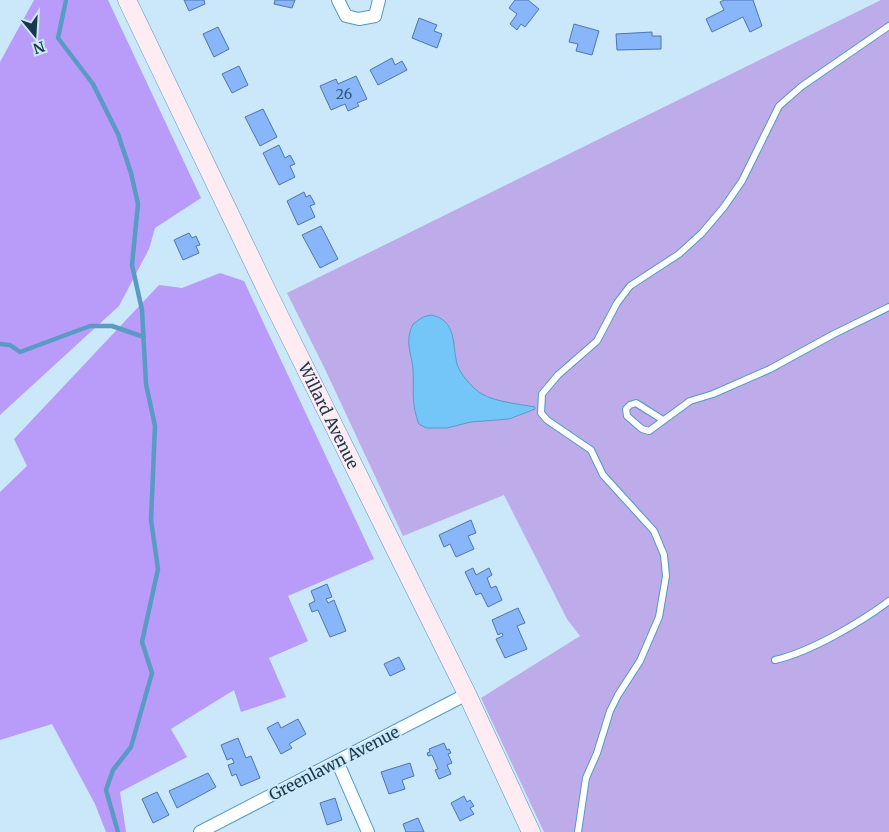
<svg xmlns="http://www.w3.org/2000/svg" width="889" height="832" font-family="Merriweather,serif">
<rect width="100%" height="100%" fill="#cbe7fa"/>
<path fill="#bdace9" d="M881,0H889V832H544L481,698L580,636L567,619L504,495L403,536L324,367L287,293Z"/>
<path fill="#b99bfa" d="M34,0H108L201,198L155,228L149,249L119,306L0,415V62Z
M220,273L244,281L374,559L288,596L308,641L269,658L286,697L241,712L234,690L171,729L187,757L120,792L126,832H106L95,804L52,724L0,740V492L27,466L14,439L159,285L182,288Z"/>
<path fill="#74c6f9" stroke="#599bc4" d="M431,315C457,320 452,344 457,364C460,374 473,389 482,394C496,402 519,404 535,407V409L509,419L471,422L447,428H426L419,424C411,405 414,390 413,370C412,353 404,343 413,324L423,317Z"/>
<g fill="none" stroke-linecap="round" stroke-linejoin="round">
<path stroke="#599bc4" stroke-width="4.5" d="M66,0L58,38L93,84L118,134L131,173L138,204L132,265L142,310L146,384L155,426L151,520L158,569L142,642L152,673L131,747L113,770L106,790L118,832
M0,344L10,345L20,352L90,326H112L144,337"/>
</g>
<path fill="#88b6f9" stroke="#4e75ad" d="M184,0H204L205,4L189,11Z
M275,0H295L292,8L274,4Z
M515,0H528L539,9L525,27L521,24L517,30L510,24L517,14L509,8Z
M724,0H753L762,26L750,32L743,17L712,32L706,19L724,10L720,2Z
M419,18L437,25L434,31L442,34L437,48L412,38Z
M574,24L599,31L592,55L576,51L578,44L569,42Z
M218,27L229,49L214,57L203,34Z
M652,32V36H661V49L617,50L616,34Z
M392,58L395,65L402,61L407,70L378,85L370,70Z
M239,66L248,85L232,93L222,74Z
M356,76L367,99L357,103L359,106L348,111L345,104L331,110L320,86L336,79L338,84Z
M263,109L277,137L260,146L245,117Z
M279,145L285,158L290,155L295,164L290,166L295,177L279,185L263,153Z
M304,192L306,197L310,195L315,204L310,206L315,217L298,225L287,201Z
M321,226L338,259L320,268L302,235Z
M189,233L192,238L196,236L200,245L196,246L199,253L183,260L174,240Z
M471,520L476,533L468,536L474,549L456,557L450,544L444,547L439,535Z
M473,568L476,575L489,568L492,575L487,578L491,588L496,586L502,600L488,607L481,593L476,595L465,572Z
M327,584L332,597L326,599L328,603L334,600L346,631L330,637L318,610L312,612L309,604L315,601L311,591Z
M518,608L525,623L517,626L527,649L505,658L496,639L503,636L502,633L498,635L492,620Z
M399,657L405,669L390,676L384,664Z
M298,719L306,734L289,744L292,748L281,754L267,728L278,722L281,728Z
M238,738L246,758L251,756L260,778L241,786L236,774L232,776L228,765L234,763L232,758L227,760L221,745Z
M444,743L447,750L449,749L451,753L448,754L452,763L447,765L451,774L439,779L435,770L438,769L432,755L428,756L427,753L430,752L429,749Z
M410,763L414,776L402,780L405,789L389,794L381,772Z
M208,773L216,787L177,808L169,791Z
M157,792L169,815L153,823L142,799Z
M464,796L467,802L470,800L474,806L470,808L474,814L460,821L451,803Z
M335,798L342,820L327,825L320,803Z
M418,818L424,832H406L403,824Z"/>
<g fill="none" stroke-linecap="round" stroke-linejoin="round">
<g stroke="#5199c5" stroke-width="8">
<path id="lane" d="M663,420L636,403L630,405L626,409L627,416L642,429L649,431L690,401L713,394L770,369L834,334L889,307
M775,660C810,652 860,623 889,601
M578,832L586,778L597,753L610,711L618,695L640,661L659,617L666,576L664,555L654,531L603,475L591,450L547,420L541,413L542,394L558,375L597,341L617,303L630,286L679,254L702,233L724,207L742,181L779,106L802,86L889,26"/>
</g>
<g stroke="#5199c5" stroke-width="14">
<path id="street" d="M338,0L346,16L359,19L375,16L379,0
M337,761L368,832
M200,832L467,694"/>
</g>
<g stroke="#5199c5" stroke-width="19">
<g id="secondary">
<path id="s1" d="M127,0L266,289L467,694L531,832"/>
</g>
</g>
<use href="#lane" stroke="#fff" stroke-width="6"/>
<use href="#street" stroke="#fff" stroke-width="12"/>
<use href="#secondary" stroke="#ffecf2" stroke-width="18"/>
</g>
<g text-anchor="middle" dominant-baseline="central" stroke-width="4.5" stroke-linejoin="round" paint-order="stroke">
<g font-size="14" fill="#355776">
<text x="344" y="94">26</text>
</g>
<g font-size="16" fill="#19374a" stroke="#cbe7fa">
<text stroke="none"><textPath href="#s1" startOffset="462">Willard Avenue</textPath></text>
<text transform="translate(334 763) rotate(-27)">Greenlawn Avenue</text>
</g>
</g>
<g transform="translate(35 35) rotate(162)" stroke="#cbe7fa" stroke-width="4" paint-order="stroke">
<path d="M0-4L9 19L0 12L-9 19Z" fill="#19374a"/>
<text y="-8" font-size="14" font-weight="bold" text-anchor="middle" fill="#19374a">N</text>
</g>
</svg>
